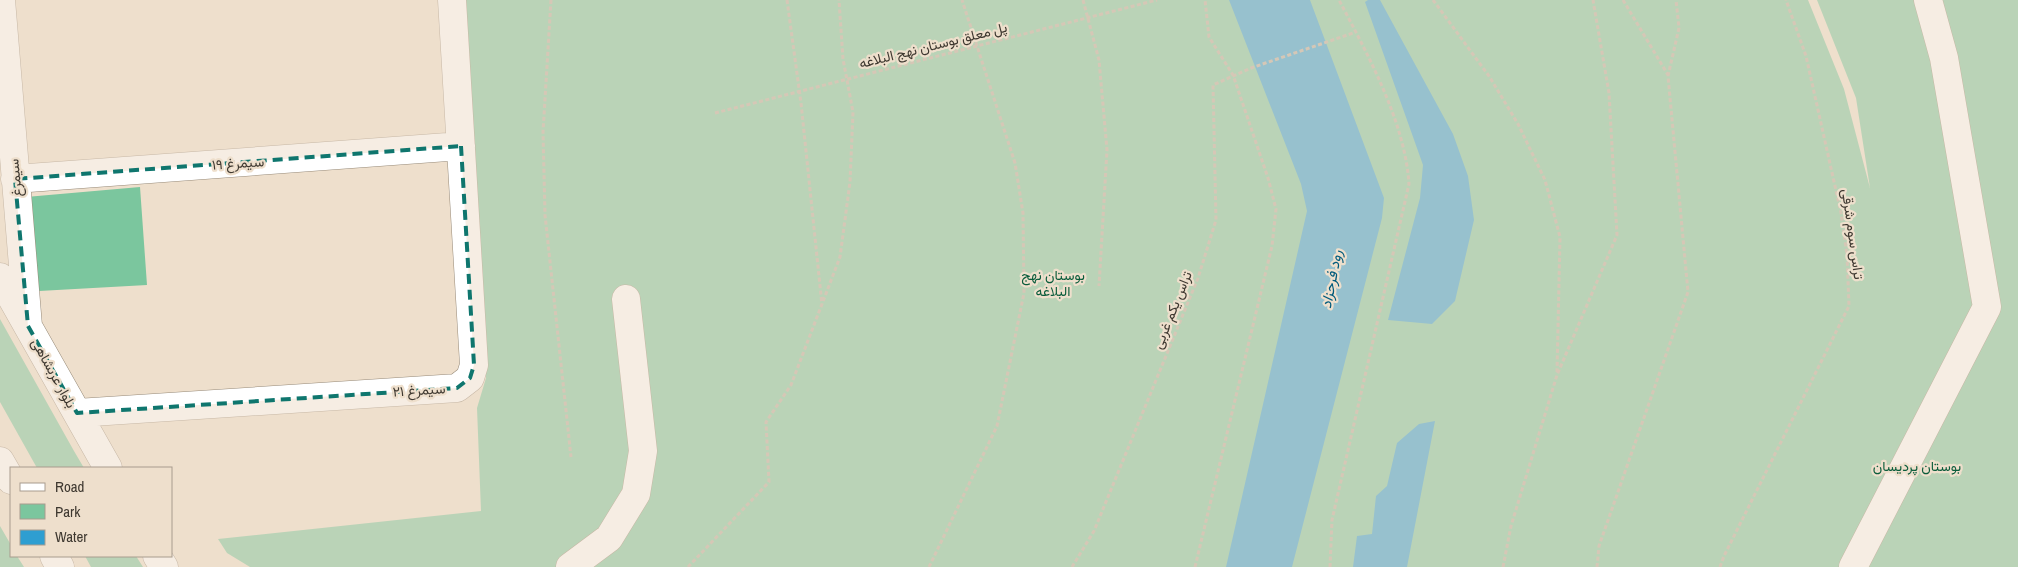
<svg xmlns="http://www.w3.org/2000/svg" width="2018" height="567" font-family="'Archivo Narrow',Vazirmatn,sans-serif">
<rect width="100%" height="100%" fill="#eedfcc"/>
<path fill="#7bc69e" d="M461,0H1808L1844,89L1870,188L1856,98L1817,0H2018V567H250L227,553L218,539L481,511L477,408L486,378Z
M140,187L147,285L39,291L26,197Z
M0,319L74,451L84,468H37L0,402Z
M0,526L11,545V556H17L24,567H0Z
M85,556H136L143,567H91Z"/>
<path fill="#2e9ed1" d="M1229,0H1310L1384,198L1382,218L1292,567H1226L1307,211L1301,184Z
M1368,0H1380L1453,134L1468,176L1474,220L1455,301L1432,324L1388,320L1420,198L1423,165L1365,2Z
M1435,421L1407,567H1353L1357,536L1372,534L1376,496L1387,486L1397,443L1419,424Z"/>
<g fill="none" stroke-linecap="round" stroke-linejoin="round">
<g stroke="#978a78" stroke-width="29">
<path id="minor" d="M1,0L28,326
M15,179L461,146
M0,277L108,468
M77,413L457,388L470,378L474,365L452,0
M0,461L11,480
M54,556L60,567
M157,556L164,567
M570,567L609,538L636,494L643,451L626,299
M1853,567L1987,307L1944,58L1928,0"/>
</g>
<path stroke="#b8ac9c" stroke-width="3" stroke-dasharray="4 2.5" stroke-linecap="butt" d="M551,0L543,132L545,215L571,457
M787,0L801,103L822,305
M1083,0L1099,60L1107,150L1099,286
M1433,0L1489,76L1518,124L1545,180L1560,237L1557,372
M1623,0L1668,75
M688,567L769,482L766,422L791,385L840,257L850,182L853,112L843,59L839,0
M929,567L997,426L1024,293L1023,213L1015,163L962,0
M1072,567L1094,531L1198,278L1216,220L1213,85L1251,68L1356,32
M1195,567L1272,246L1276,209L1268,178L1233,75L1209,37L1205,0
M1330,567L1332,520L1409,184C1405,122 1368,55 1339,0
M1503,567L1511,526L1557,375L1617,235L1609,93L1593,0
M1597,567L1599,546L1688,292L1668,76L1679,28L1676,0
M1720,567L1724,556L1849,306L1847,255L1841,213L1806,56L1786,0"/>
<use href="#minor" stroke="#fff" stroke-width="28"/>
<path stroke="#b8ac9c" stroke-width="3" stroke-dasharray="4 2.5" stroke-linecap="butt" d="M715,113L1157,0"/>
</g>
<path d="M0 0H2018V567H0ZM461,146L474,365L470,378L457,388L77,413L28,326L15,179Z" fill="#eedfcc" fill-opacity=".55" fill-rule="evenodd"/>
<path fill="none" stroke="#0f766e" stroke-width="4" stroke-dasharray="10 6" stroke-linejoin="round" d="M461,146L474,365L470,378L457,388L77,413L28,326L15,179Z"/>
<g text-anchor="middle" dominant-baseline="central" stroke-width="4.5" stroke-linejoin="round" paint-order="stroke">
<g font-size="14" fill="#3e3830" stroke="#eedfcc">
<text transform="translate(933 45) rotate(-14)">پل معلق بوستان نهج البلاغه</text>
<text transform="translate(238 163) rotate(-4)">سیمرغ ۱۹</text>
<text transform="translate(15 178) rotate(-95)">سیمرغ</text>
<text transform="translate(1853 234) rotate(82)">تراس سوم شرقی</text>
<text transform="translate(1172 310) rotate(-68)">تراس یکم غربی</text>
<text transform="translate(54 373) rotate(61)">بلوار عربشاهی</text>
<text transform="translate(419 390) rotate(-4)">سیمرغ ۲۱</text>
</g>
<g font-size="14" fill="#0a5c3b" stroke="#eedfcc">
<text x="1053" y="275">بوستان نهج<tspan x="1053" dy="16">البلاغه</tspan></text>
<text x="1917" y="466">بوستان پردیسان</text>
</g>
<g font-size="15" font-style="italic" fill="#005a7c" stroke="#eedfcc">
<text transform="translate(1331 279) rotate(-79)">رود فرحزاد</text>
</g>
</g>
<rect x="10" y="467" width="162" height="90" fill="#eedfcc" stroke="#a89c8e"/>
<rect x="20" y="483" width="25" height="8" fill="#ffffff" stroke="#a89c8e"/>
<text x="55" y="492" font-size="15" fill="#3e3830">Road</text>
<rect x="20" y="504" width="25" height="15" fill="#7bc69e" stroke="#a89c8e"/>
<text x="55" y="517" font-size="15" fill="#3e3830">Park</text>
<rect x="20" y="530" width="25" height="15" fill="#2e9ed1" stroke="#a89c8e"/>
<text x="55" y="542" font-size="15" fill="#3e3830">Water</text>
</svg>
